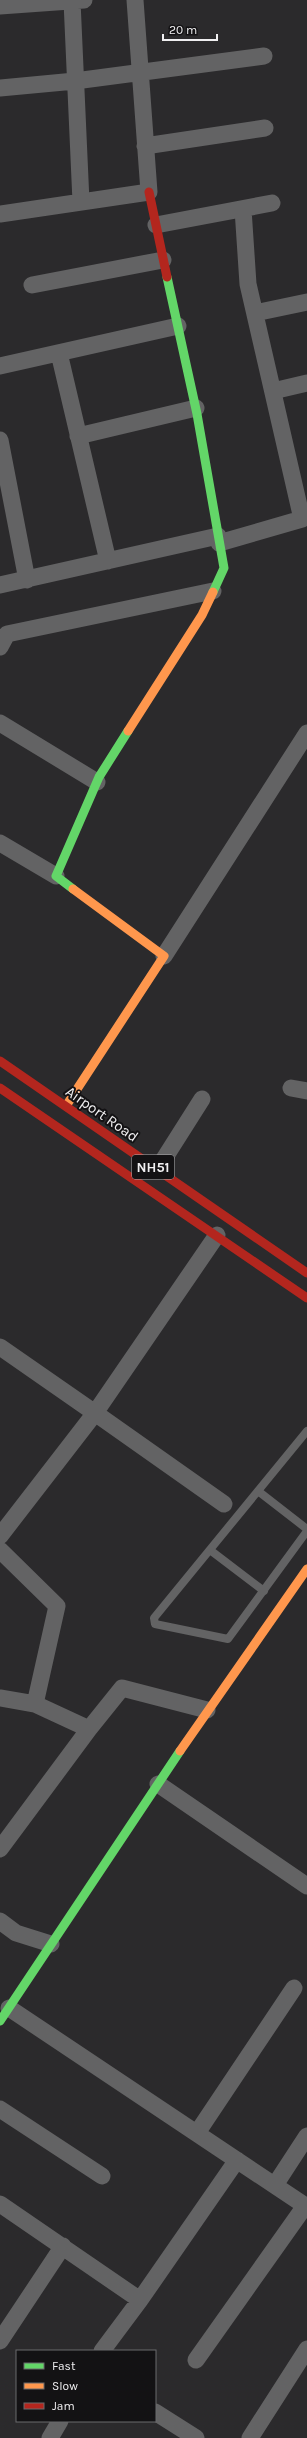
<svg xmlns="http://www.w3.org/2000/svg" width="307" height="2438" font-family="Karla,sans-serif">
<rect width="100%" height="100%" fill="#2b2a2c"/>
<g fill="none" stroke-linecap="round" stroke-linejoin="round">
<path stroke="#636364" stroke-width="8" d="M307,1431L154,1618L155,1624L228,1639L307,1531
M258,1491L307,1529
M210,1550L264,1591"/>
<path stroke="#636364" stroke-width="17" d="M72,1L81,202
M0,6L84,0
M0,88L75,81L264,56
M145,146L265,128
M0,214L149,192L135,0
M156,225L272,203
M32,285L163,260
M255,313L307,302
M59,353L108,561
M0,366L178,326
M273,391L307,383
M78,436L196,408
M0,440L27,580
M219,543L302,519L248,284L243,209
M0,585L218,536
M0,647L7,634L213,591
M0,723L97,782
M0,843L56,876
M164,956L307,733
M291,1088L307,1091
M157,1170L202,1099
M0,1347L95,1413L217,1235
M0,1536L95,1413L224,1504
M0,1550L57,1606L35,1704L89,1729L122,1688L207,1710
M0,1698L35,1704
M158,1784L307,1886
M0,1849L89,1729
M0,1921L16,1933L51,1944
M9,2008L307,2207
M0,2109L102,2176
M197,2133L294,1988
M275,2185L307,2136
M0,2204L140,2300L102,2351
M140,2300L237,2160
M0,2341L63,2246
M196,2360L305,2206
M155,2412L196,2438
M50,2438L60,2421
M250,2438L307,2349"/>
<path stroke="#63d668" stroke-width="9" d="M167,277L197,414L224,568L213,592
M73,889L56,876L99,777L128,731
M0,2021L180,1751"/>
<path stroke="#ff974d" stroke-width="9" d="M128,731L202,615L213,592
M66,1106L164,956L73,889
M180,1751L307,1569"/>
<path stroke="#b3261e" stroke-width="9" d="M149,192L167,277
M0,1061L307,1273
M0,1088L307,1298"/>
</g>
<g text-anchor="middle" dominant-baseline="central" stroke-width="4" stroke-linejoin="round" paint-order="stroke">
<rect fill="#131214" stroke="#aeadaf" stroke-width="1" x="132" y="1155" width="42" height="24" rx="3"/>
<g font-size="14" font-weight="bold" fill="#f0eff1">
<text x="153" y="1167">NH51</text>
</g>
<g font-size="15" fill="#f0eff1" stroke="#131214">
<text transform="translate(102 1114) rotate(35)">Airport Road</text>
</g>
</g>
<rect x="16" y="2350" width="140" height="72" fill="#131214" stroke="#6b6a6c"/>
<rect x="24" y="2363" width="20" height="6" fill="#63d668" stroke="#6b6a6c"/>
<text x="52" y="2370" font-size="12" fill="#f0eff1">Fast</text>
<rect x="24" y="2383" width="20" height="6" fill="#ff974d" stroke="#6b6a6c"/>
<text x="52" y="2390" font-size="12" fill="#f0eff1">Slow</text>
<rect x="24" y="2403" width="20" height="6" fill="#b3261e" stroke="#6b6a6c"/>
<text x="52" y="2410" font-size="12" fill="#f0eff1">Jam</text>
<path d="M163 34v6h54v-6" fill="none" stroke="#f0eff1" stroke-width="2"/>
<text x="169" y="34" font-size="12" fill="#f0eff1" stroke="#131214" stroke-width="3" paint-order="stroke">20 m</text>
</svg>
